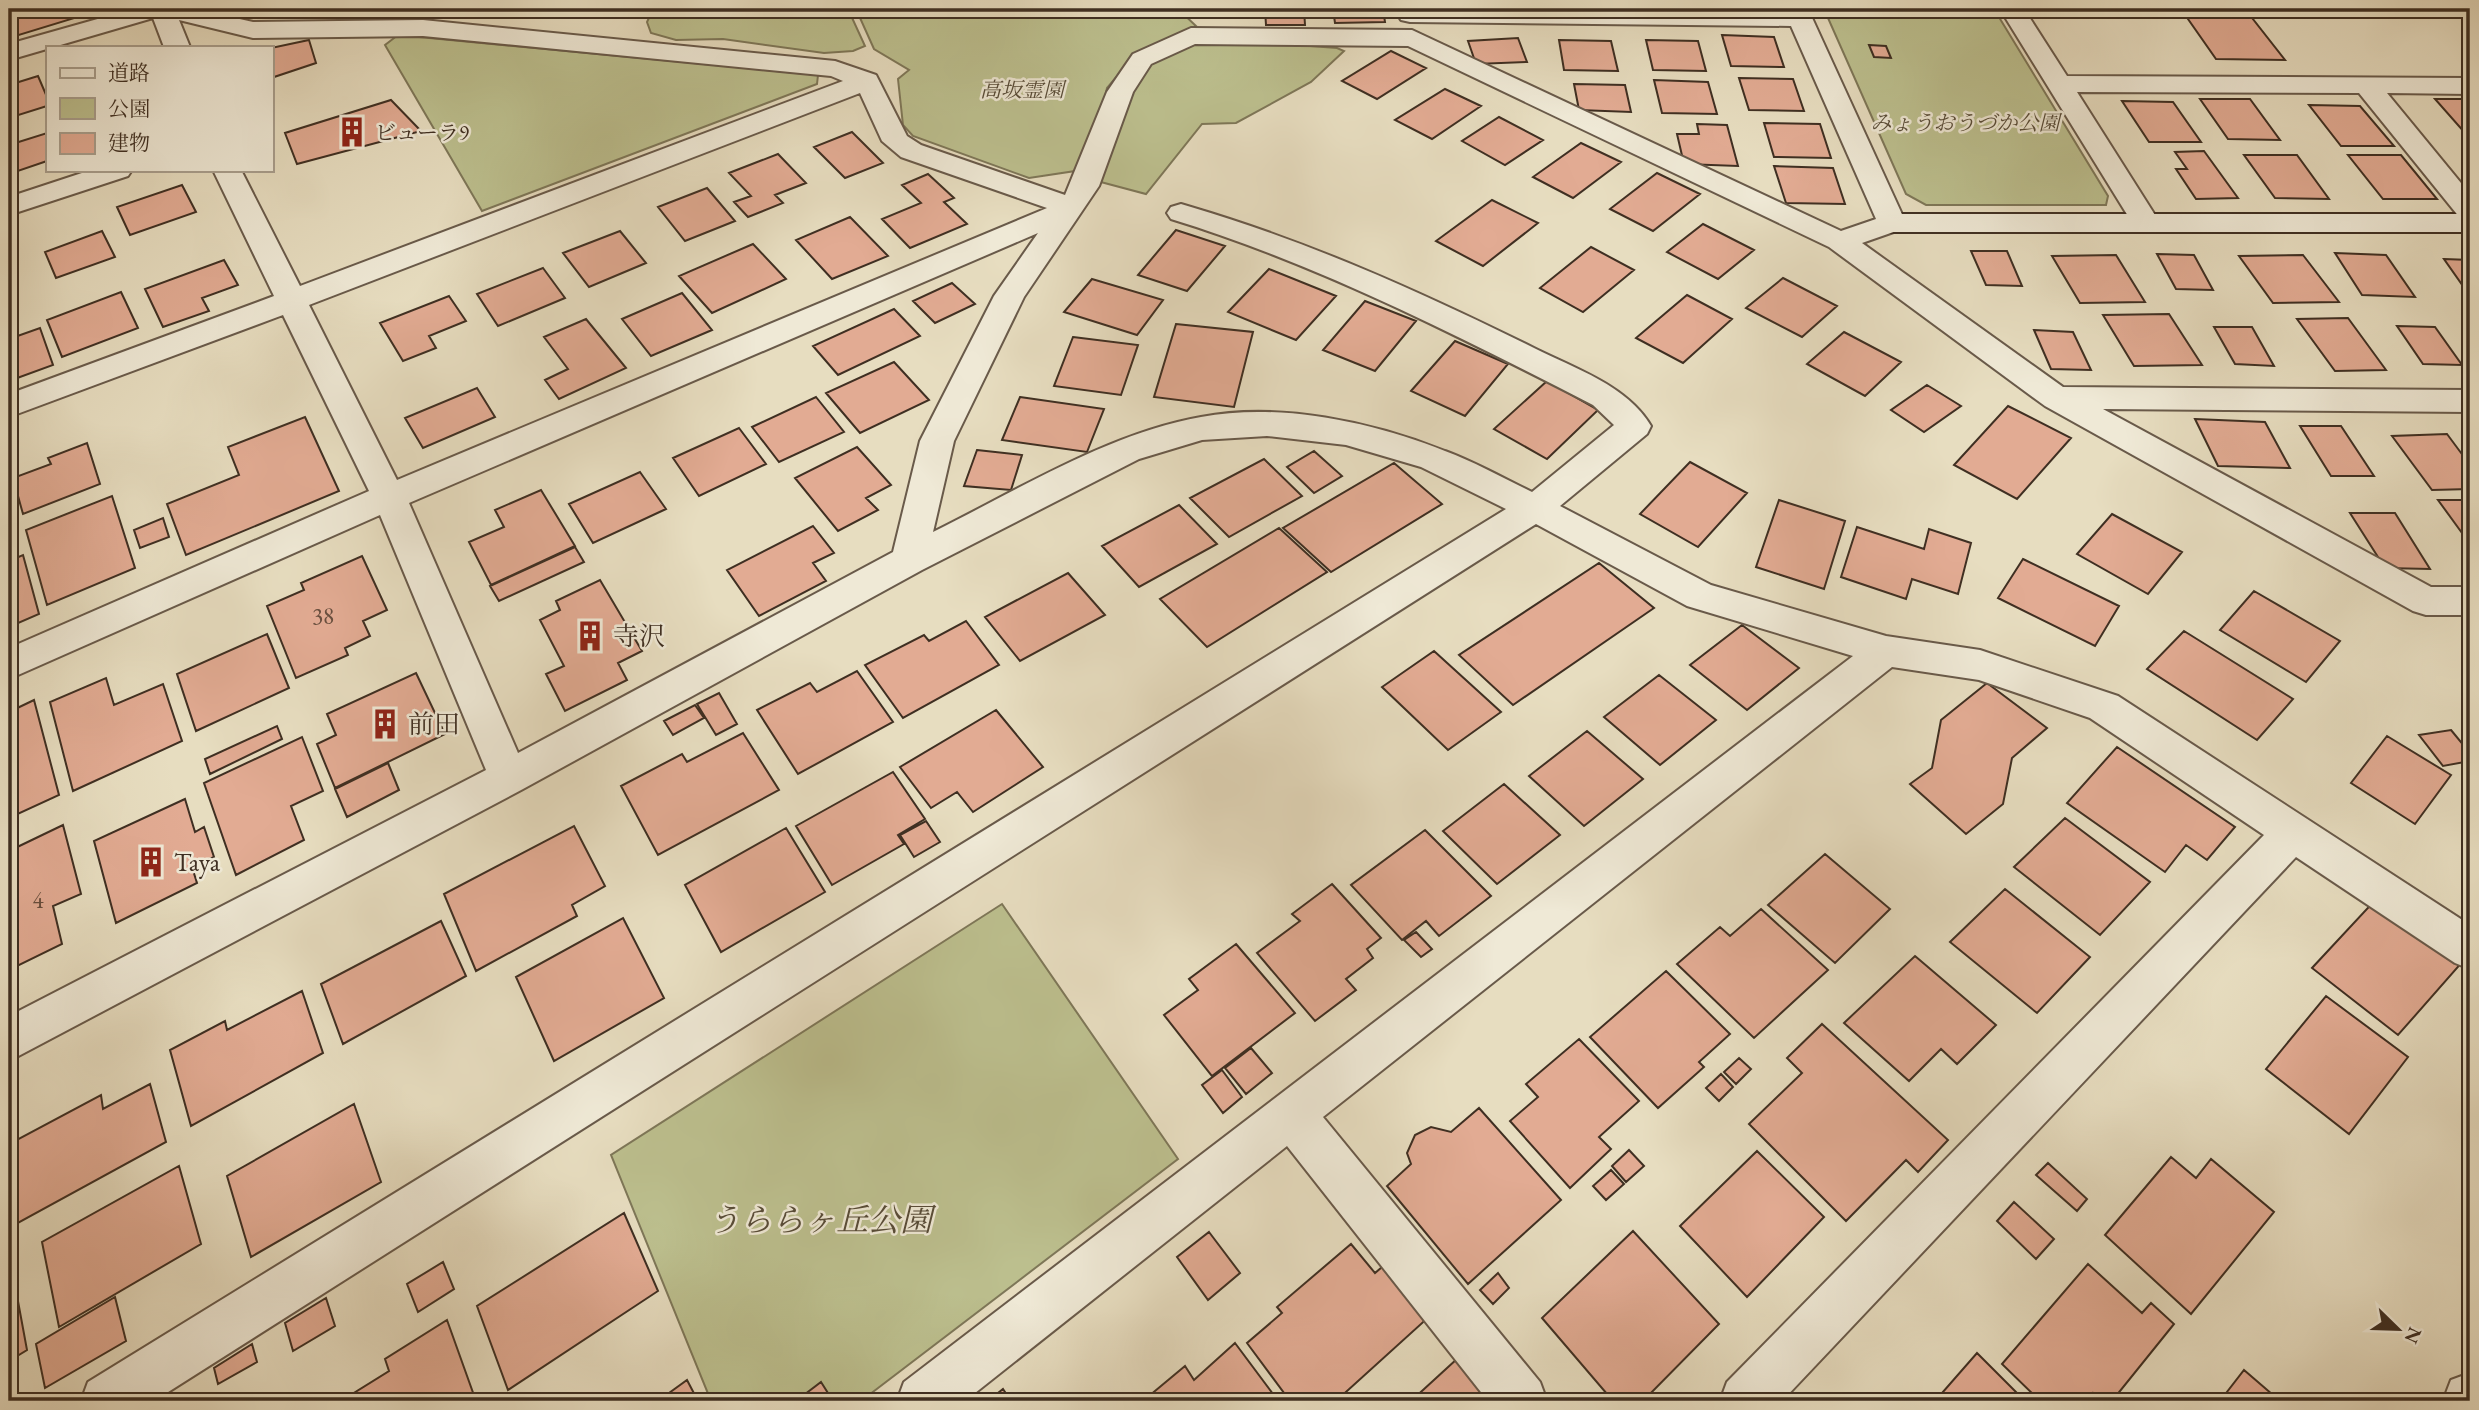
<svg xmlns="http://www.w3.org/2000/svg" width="2479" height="1410" font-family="'EB Garamond','Noto Serif JP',serif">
<rect width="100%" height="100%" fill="#e7ddc0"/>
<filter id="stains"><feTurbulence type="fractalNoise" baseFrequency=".00286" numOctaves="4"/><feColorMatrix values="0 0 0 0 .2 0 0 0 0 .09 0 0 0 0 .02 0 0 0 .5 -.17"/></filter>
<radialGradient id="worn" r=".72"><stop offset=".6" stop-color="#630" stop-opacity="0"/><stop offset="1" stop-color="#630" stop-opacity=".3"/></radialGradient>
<path fill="#bcbf8e" stroke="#7e7758" stroke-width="2" d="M653,9H848L865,46L853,51L824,53L723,39L676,40L651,33L647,22Z
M856,9H1178L1196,26L1134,56L1107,88L1101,116L1075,171L1029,178L913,136L903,125L898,79L909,70L874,49Z
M1824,9H1994L2108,196L2106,205H1926L1906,194Z
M398,35L818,75L817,84L482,211L385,45Z
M1244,41L1337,48L1344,51L1311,82L1236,123L1202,124L1146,194L1097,181L1114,119L1147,62L1193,43Z
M1002,904L1178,1159L861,1401H711L611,1155Z"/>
<path fill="#e2ab93" stroke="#3f2f22" stroke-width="2" d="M29,9H77L81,16L9,38V15Z
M267,9H306L267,16Z
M361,9H409L361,17Z
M1265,9H1304L1305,25H1266Z
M1333,9H1383L1385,22L1335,23Z
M2181,9H2245L2285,60L2216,59Z
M2348,9H2403L2409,16L2353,15Z
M1722,35L1774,37L1784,67L1731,66Z
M1518,38L1527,62L1476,64L1468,41Z
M309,40L316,63L271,78V48Z
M1559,40L1611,41L1618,71L1564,70Z
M1646,40L1698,41L1706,71L1653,70Z
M1869,45L1886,46L1891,58L1874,57Z
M1391,51L1426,68L1377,99L1342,81Z
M38,76L47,97V106L9,118V85Z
M1739,78L1793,79L1804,111L1749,110Z
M1654,80L1708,82L1717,114L1662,113Z
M1574,84L1625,85L1631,112L1579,110Z
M1445,89L1481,106L1432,139L1395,120Z
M2200,99H2250L2280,140L2228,139Z
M2435,99H2470V133H2465Z
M391,100L421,131L297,164L285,133Z
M2122,101L2173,102L2201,142H2149Z
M2309,105L2360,106L2394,146H2341Z
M1499,117L1543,140L1505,165L1462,141Z
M1764,123L1820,124L1831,158L1774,157Z
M1697,124L1727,125L1738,166L1684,164L1677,134H1699Z
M852,132L883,163L845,178L814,147Z
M47,133V161L12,173L9,145Z
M1581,143L1621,162L1573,198L1533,177Z
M2204,151L2238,198L2196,199L2176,169H2187L2175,152Z
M778,154L806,183L775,195L783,203L748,217L734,202L751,196L729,173Z
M2244,155H2297L2329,199L2275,198Z
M2348,155H2401L2437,199H2383Z
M1774,166L1833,168L1845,204L1786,203Z
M1657,173L1700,194L1653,231L1610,209Z
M928,174L954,198L944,202L967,224L910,248L882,219L921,203L902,185Z
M182,185L196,212L130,235L117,207Z
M707,188L735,221L685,241L658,207Z
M1492,200L1538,223L1483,266L1436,241Z
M850,217L888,256L832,279L796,240Z
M1703,224L1754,250L1718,279L1667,252Z
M1176,230L1225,246L1187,291L1138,275Z
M102,231L115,257L56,278L45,252Z
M620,231L646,263L589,287L563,253Z
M753,244L786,279L712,313L679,276Z
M1591,247L1634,270L1583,312L1540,288Z
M1971,251H2007L2022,286L1986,285Z
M2335,253L2386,255L2415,297L2362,295Z
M2157,254L2194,255L2213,290L2176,289Z
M2116,255L2145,302L2080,303L2052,256Z
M2303,255L2339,302L2273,303L2239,256Z
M2444,259L2470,260V296Z
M224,260L238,285L202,298L209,311L163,327L145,289Z
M9,267L17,294L9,297Z
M543,268L565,298L498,326L477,294Z
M1269,269L1336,296L1296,340L1228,312Z
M1783,278L1837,306L1802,337L1746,308Z
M1092,279L1163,300L1137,335L1064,312Z
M952,283L975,304L935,323L913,301Z
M121,292L138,328L62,357L47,320Z
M682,293L712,330L651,356L622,319Z
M1687,295L1732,319L1683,363L1636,338Z
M449,296L466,321L429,336L436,348L403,361L380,323Z
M1365,301L1416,321L1375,371L1323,350Z
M894,309L920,336L838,375L813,346Z
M2169,314L2202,365L2134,366L2103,315Z
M2348,318L2386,370L2335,371L2297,319Z
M586,319L626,368L559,399L545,380L568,369L544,337Z
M1176,324L1253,332L1234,407L1154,397Z
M2397,326L2435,327L2462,365L2423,364Z
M2214,327H2252L2274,366L2235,364Z
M40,328L53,365L9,381V339Z
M2034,330L2073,332L2091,370L2051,369Z
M1844,332L1901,362L1865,396L1807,364Z
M1073,337L1138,345L1121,395L1054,386Z
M1455,341L1508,364L1465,416L1411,391Z
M894,362L929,400L860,433L826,393Z
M1547,381L1598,410L1547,459L1494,429Z
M1927,385L1961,406L1924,432L1891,410Z
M477,388L495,417L423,448L405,418Z
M816,397L844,432L779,462L752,427Z
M1020,397L1104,409L1087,452L1002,440Z
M2008,406L2071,438L2017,499L1954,465Z
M305,417L339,491L186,555L167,504L239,475L228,447Z
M2195,419L2265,422L2290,468L2218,466Z
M2300,426H2341L2374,476H2331Z
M739,428L766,464L699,496L673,458Z
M2447,434L2470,465V489L2432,490L2392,436Z
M87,443L100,484L23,514L13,478L51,464L48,458Z
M857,447L891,485L866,498L878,510L838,531L795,478Z
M977,450L1022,455L1011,490L964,486Z
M1314,451L1342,476L1314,493L1287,467Z
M1264,459L1302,496L1229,537L1190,498Z
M1690,462L1747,493L1698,547L1640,514Z
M1394,463L1442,504L1331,572L1283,528Z
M640,472L666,509L593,543L569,504Z
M541,490L575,546L491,585L469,542L504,527L495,510Z
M112,496L135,568L47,605L26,530Z
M1779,500L1845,521L1824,589L1756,567Z
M2438,500H2470V544Z
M1179,505L1217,544L1139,587L1102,546Z
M2350,513H2395L2430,569L2385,568Z
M2112,514L2182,552L2148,594L2077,554Z
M163,518L169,537L140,548L134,530Z
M813,526L834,553L813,563L826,581L759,616L727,570Z
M1857,527L1924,549L1929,529L1971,543L1958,594L1912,579L1906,599L1841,577Z
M1279,528L1327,572L1207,647L1160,599Z
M575,547L584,562L499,601L490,586Z
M23,555L39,614L9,627V561Z
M362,556L387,610L363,621L370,636L345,648L348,655L296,678L267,606L304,590L301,583Z
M2023,559L2119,606L2095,646L1998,598Z
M1599,563L1654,608L1513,705L1459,655Z
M1068,573L1105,615L1020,661L985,617Z
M600,580L642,651L618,663L627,680L565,711L546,674L564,666L540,620L560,610L556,601Z
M2254,591L2340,641L2306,682L2220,630Z
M966,621L999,665L903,718L865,665L924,635L929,641Z
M1742,625L1799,668L1747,710L1690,665Z
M2184,631L2293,699L2257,740L2147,669Z
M267,634L289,688L196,731L177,674Z
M1434,651L1501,712L1448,750L1382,687Z
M857,671L893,722L798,774L757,710L810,683L817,692Z
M416,673L445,734L335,788L317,744L336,735L327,714Z
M1659,675L1716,720L1660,765L1604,717Z
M106,678L114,705L163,684L182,741L73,791L50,702Z
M1987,683L2047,728L2012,758L2003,804L1966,834L1910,784L1932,768L1941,720Z
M719,693L737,724L716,735L697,704Z
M34,700L59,795L9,818V712Z
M695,705L704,718L673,735L664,721Z
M996,710L1043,767L973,812L957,792L931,808L900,767Z
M277,726L282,739L210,774L205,759Z
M2451,730L2470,753V761L2443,766L2419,735Z
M1587,731L1643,779L1584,826L1529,776Z
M743,733L779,790L658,855L621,786L682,754L687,762Z
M2387,736L2451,775L2415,824L2351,783Z
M302,737L323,791L291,806L304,840L236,875L204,783Z
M2117,747L2235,827L2207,860L2186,845L2165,872L2067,803Z
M388,763L399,790L347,817L335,789Z
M893,772L925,819L898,835L904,844L832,885L796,826Z
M1504,784L1560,835L1497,884L1443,831Z
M185,799L195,832L204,827L214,857L192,867L197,883L116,923L94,841Z
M2065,818L2150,882L2100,935L2014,867Z
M926,821L940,842L914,857L900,835Z
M63,825L81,894L53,906L62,944L9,970V851Z
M574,826L605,886L572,905L577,916L476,971L444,894Z
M786,828L825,892L721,952L685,885Z
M1425,830L1491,896L1439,936L1426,921L1402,940L1351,885Z
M1825,854L1890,909L1835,963L1768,905Z
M1332,884L1381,938L1367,949L1373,958L1346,979L1356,990L1315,1021L1257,953L1300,921L1292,914Z
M2005,889L2090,957L2037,1013L1950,942Z
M2378,897L2464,960L2398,1035L2312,968Z
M1761,909L1828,970L1754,1038L1677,964L1720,927L1730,936Z
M623,918L664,998L554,1061L516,977Z
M441,921L466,976L343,1044L321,984Z
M1416,932L1432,949L1421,957L1404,940Z
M1236,944L1295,1013L1212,1076L1164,1015L1198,990L1189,979Z
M1915,956L1996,1025L1957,1064L1941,1049L1909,1081L1844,1023Z
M1666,971L1730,1034L1699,1062L1704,1067L1658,1108L1590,1037Z
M302,991L323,1053L191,1126L170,1050L225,1021L227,1030Z
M2326,996L2408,1057L2349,1134L2266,1069Z
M1822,1024L1948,1140L1918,1172L1906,1160L1846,1221L1749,1124L1802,1073L1787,1058Z
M1579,1039L1639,1101L1599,1137L1611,1149L1570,1188L1510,1121L1538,1097L1526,1084Z
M1251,1048L1272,1073L1246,1094L1225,1068Z
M1739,1058L1751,1069L1736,1084L1724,1072Z
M1222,1070L1242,1097L1223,1113L1202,1085Z
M1721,1074L1733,1087L1719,1101L1706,1088Z
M150,1084L166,1142L16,1224L9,1187V1144L101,1095L103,1109Z
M354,1104L381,1182L251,1257L227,1176Z
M1479,1108L1561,1200L1468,1284L1387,1186L1411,1164L1407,1153L1415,1135L1431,1127L1451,1132Z
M1629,1150L1644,1166L1626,1182L1612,1166Z
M1757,1151L1824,1217L1747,1297L1680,1226Z
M2171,1157L2196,1178L2211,1159L2274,1212L2191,1314L2105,1235Z
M2048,1163L2087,1199L2077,1211L2036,1175Z
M179,1166L201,1244L59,1327L42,1242Z
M1611,1170L1624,1184L1606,1200L1593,1186Z
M2014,1202L2054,1239L2036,1259L1997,1221Z
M624,1213L658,1291L508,1390L477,1306Z
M1633,1231L1719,1324L1643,1401H1613L1542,1318Z
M1209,1232L1240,1273L1208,1300L1177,1257Z
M1351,1244L1375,1273L1388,1262L1431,1315L1336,1401H1290L1247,1343L1282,1313L1277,1307Z
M443,1262L454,1289L418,1312L407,1284Z
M2088,1264L2142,1313L2151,1303L2174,1324L2112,1401H2102L2093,1393L2087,1401H2040L2002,1364Z
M1498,1273L1509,1288L1493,1304L1480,1290Z
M15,1285L27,1350L9,1361V1289Z
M115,1297L126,1341L45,1388L36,1344Z
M326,1298L335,1326L293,1351L285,1323Z
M447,1320L476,1401H341L389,1371L385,1359Z
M1235,1343L1273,1394L1265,1401H1143L1185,1366L1194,1380Z
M252,1344L257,1362L218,1384L214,1368Z
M1977,1353L2025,1401H1935Z
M1458,1358L1493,1401H1411Z
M2244,1370L2280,1401H2220Z
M687,1380L698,1401H658Z
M821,1382L833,1401H796Z
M1003,1389L1011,1401H988Z"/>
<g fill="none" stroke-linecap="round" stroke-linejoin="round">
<g stroke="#695a4a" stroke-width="4">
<path id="street" d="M133,9H195L253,22L423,20L835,61L876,75L907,136L921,145L1065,195L1107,92L1133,54L1191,28L1412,30L1841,231L1876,219L1791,26L1410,22L1401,20L1398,15L1405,9L1785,11L1784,9H1808L1906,223L1902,229L1862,243L2063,387L2470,390V412L2103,409L2431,587H2470V615H2426L2413,611L2045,406L1829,247L1408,46L1195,44L1151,64L1133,92L1099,186L1024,297L954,441L933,532C1016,491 1109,433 1201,417C1280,402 1372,422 1445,451C1475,462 1503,478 1532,492L1614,425L1593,405C1456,335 1318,264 1171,219L1167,213L1171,207L1181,204L1191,207C1310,242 1423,293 1534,348C1574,368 1628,386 1651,426L1647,434L1560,506L1711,585L1886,636L1980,650L2118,696L2470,925V969L2455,963L2296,857L1782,1401H1720L1727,1382L2264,835L2090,718L1979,680L1892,667L1323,1117L1540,1382L1547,1401H1488L1287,1146L965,1401H897L904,1382L1853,656L1687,606L1536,524L154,1401H81L88,1382L1506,509L1421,467L1346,445L1267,436L1202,440L1139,459L922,570L523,789L9,1061V1016L486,770L380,515L9,679V648L369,491L283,315L9,417V394L274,296L213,170H241L300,286L843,81L831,76L423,36L253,38L179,20L190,47H164L153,18L9,60V44ZM860,93L882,141L901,157L1047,208L397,480L309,305ZM1038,233L994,296L920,441L893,552L518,753L409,503Z
M2000,9H2024L2067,76L2470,78V94L2387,93L2470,194V221L2460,218L2359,93L2077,92L2160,223L2156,229L2146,232L2136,229Z
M91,170H132L128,176L9,215V197Z
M2470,1373V1401H2443L2451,1380Z"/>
</g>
<g stroke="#3f2f22" stroke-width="4">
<path id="secondary" d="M1892,214H2470V232H1892L1882,229L1878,223L1882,217Z"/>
</g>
<use href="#street" fill="#efe9d6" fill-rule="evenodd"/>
<use href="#secondary" fill="#efe9d6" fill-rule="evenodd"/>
</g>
<defs>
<g id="building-bare" transform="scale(2.415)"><path d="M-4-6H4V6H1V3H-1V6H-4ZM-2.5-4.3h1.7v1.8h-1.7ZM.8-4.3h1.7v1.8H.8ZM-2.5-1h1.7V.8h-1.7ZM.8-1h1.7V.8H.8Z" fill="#8f2418" stroke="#efe9d6" stroke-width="2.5" paint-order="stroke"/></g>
</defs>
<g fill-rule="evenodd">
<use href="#building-bare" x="352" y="132"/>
<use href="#building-bare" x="590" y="636"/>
<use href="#building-bare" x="385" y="724"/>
<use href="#building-bare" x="151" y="862"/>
</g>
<g text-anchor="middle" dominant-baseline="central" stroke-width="5" stroke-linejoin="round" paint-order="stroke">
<g font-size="21" font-style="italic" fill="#584c38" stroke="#efe9d6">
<text x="1022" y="89">高坂霊園</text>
<text x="1965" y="122">みょうおうづか公園</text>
</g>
<g font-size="21" fill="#3f2f22" stroke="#efe9d6" text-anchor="start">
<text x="375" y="132">ビューラ9</text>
</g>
<g font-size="23" fill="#684e3e">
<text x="323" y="616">38</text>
<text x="38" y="900">4</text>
</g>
<g font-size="26" fill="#3f2f22" stroke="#efe9d6" text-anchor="start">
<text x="613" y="636">寺沢</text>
<text x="408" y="724">前田</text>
<text x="174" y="862">Taya</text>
</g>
<g font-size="32" font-style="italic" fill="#584c38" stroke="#efe9d6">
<text x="820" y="1220">うららヶ丘公園</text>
</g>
</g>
<rect width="2479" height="1410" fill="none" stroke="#e7ddc0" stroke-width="35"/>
<rect x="10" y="10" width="2458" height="1389" fill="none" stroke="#3f2f22" stroke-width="3.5"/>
<rect x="18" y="18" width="2444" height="1375" fill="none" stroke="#3f2f22" stroke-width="2"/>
<rect x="46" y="46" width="228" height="126" fill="#efe9d6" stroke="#a99f8e" stroke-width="2"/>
<rect x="60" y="68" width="35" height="10" fill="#efe9d6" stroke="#a99f8e" stroke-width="2"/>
<text x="108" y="80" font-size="21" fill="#3f2f22">道路</text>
<rect x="60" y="98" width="35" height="21" fill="#bcbf8e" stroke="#a99f8e" stroke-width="2"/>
<text x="108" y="116" font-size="21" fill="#3f2f22">公園</text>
<rect x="60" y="133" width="35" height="21" fill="#e2ab93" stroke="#a99f8e" stroke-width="2"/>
<text x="108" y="150" font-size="21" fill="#3f2f22">建物</text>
<g transform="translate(2398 1329) rotate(113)" stroke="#efe9d6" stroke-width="5" paint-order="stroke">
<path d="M0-5L12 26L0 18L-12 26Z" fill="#3f2f22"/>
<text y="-10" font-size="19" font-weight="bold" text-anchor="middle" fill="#3f2f22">N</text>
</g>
<rect width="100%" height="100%" filter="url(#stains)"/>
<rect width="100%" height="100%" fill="url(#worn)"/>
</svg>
